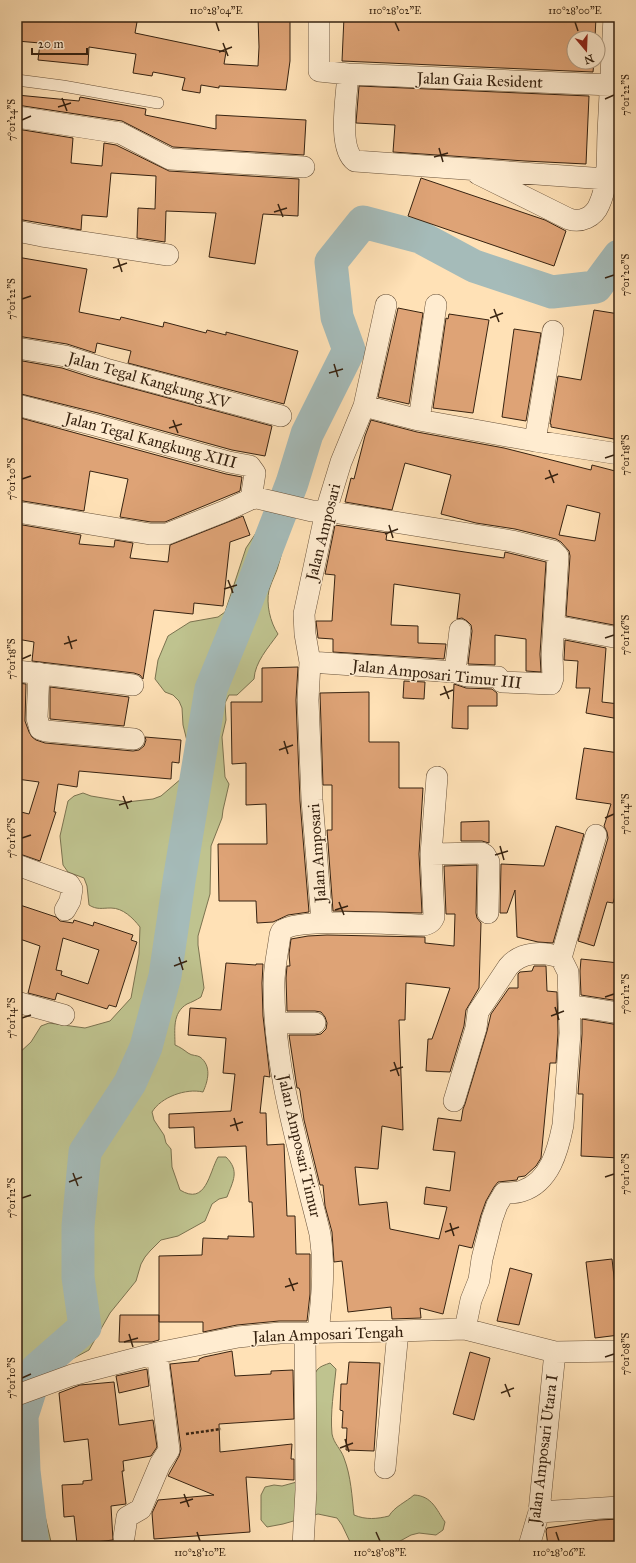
<svg xmlns="http://www.w3.org/2000/svg" width="636" height="1563" font-family="'IM FELL Great Primer',serif">
<rect width="100%" height="100%" fill="#ffe1b6"/>
<filter id="stains"><feTurbulence type="fractalNoise" baseFrequency=".005" numOctaves="4"/><feColorMatrix values="0 0 0 0 .2 0 0 0 0 .09 0 0 0 0 .02 0 0 0 .5 -.17"/></filter>
<radialGradient id="worn" r=".72"><stop offset=".6" stop-color="#630" stop-opacity="0"/><stop offset="1" stop-color="#630" stop-opacity=".3"/></radialGradient>
<path fill="#bfc38f" stroke="#7b7350" d="M282,525L286,533C284,543 282,553 279,563C277,572 272,580 269,590C266,604 270,622 278,634C268,648 255,662 254,679L237,695H229L225,703L226,720L222,737L225,777L229,784L223,810L222,818L211,846L210,894L198,936V945L204,988L201,997C196,1000 192,1002 187,1004C172,1013 175,1030 175,1045C180,1047 184,1050 188,1053C192,1056 197,1055 200,1057C212,1066 208,1081 203,1092C186,1088 161,1097 152,1112L154,1120L164,1135L166,1143L171,1149L172,1167L180,1190C206,1206 209,1173 218,1157H226C240,1171 233,1181 227,1197L219,1199L212,1204L205,1221L178,1236L161,1240L150,1251L145,1257L141,1264L136,1281L110,1313L89,1350L61,1365L28,1377L20,1374L17,1354V1055L31,1042L41,1026L49,1023L85,1028L110,1021L131,998L139,954L140,927C133,918 123,908 111,908C102,908 97,910 89,905L87,886L84,878L68,872L63,865L60,836L68,801L74,796L83,793L91,796L127,802L153,799L161,796L182,778L186,770L189,762L190,753L183,725L182,708L179,701L173,695L165,692L155,679L158,660L168,636L190,622L218,617L225,612L246,548L260,527Z
M330,1363L336,1369C334,1390 330,1413 332,1434C334,1444 341,1449 344,1458C351,1476 352,1497 354,1515C366,1520 377,1519 389,1516C394,1507 406,1502 414,1495C432,1496 436,1509 445,1522L443,1530L436,1535L419,1533L411,1535L391,1546H352L342,1525L337,1518L318,1514L283,1524L267,1527L261,1520V1495L265,1487L274,1485L282,1486L315,1477C314,1458 307,1382 317,1370C320,1366 325,1365 330,1363Z
M38,1511L45,1516L52,1546H17V1515Z"/>
<g fill="none" stroke-linecap="round" stroke-linejoin="round">
<path stroke="#a5bbb9" stroke-width="33" d="M33,1546L24,1471L22,1416L37,1369L85,1327L78,1277V1226L85,1152L130,1083L146,1047L165,976L179,881L211,689L242,613L292,483L307,434L349,350L337,317L331,262L363,222L420,237L474,266L552,292L596,287L619,256"/>
</g>
<path fill="#dea376" stroke="#372311" fill-rule="evenodd" d="M17,17H104L137,22L135,33L226,52L224,64L258,66L259,47L258,17H290V61L286,90L219,86V88L201,85L200,93L182,90L185,78L153,72L152,76L133,73L136,54L89,47L88,65L38,60L40,43L17,41Z
M344,17H596L595,38H574V62H594L593,72L342,61Z
M359,86L589,96L586,164L525,161L393,152L395,125L356,123Z
M17,95L79,101L80,97L146,109L145,115L216,129V115L306,120L304,155L173,147L122,121L17,105Z
M17,129L73,138L71,163L102,166L104,143L116,145L169,171L299,179L298,216L263,214L255,264L209,257L216,213L166,211L165,242L137,238L138,208L155,209L156,176L111,173L107,217L82,215L81,230L17,219Z
M421,178L545,220L566,231L554,266L408,216Z
M17,257L87,269L79,312L120,320L121,317L163,327L164,322L206,333L207,330L226,335V332L298,351L284,404L128,363L131,351L97,343L95,353L67,344L17,336Z
M398,308L423,313L409,404L378,397Z
M594,310L619,314V440L551,427V424H550L558,376L581,380Z
M449,314L489,320L473,413L433,408L446,318L448,319Z
M514,329L541,333L526,421L502,417Z
M17,360L62,368L90,377L272,426L265,456L232,450L98,413L17,393Z
M17,417L226,474L242,477L240,491L165,522H151L120,517L128,479L90,471L84,511L17,500Z
M371,420L417,432L504,448L591,470L592,465L619,472V626L566,616L570,556L569,551L561,542L556,539L515,529L476,523L441,514L451,475L405,463L392,510L345,502L351,478L354,479L365,436ZM567,505L600,513L595,541L559,535Z
M243,516L250,535L230,542L223,606L194,603L193,614L154,610L143,679L140,675L134,673L32,661L34,642L17,639V524L81,535L79,544L114,547L115,540L133,543L130,558L168,562L170,545Z
M335,525L387,533L386,540L504,558L505,552L546,562L540,654L541,672L526,671V639L495,635V665L468,664L472,631L471,625L467,621L462,618L457,619L460,594L394,584L391,625L418,626V643L446,644L444,659L333,652V639L318,638L316,621H332L335,575L325,574Z
M565,640L606,648L602,702L619,704V719L586,713L590,688H576L578,661L564,660Z
M298,667L296,700L300,801L309,912L288,915L273,922L257,923L256,901H219L218,844H267L266,804L246,805V763L232,764L231,702H262V668Z
M404,681L425,682L424,699L403,698Z
M17,683L26,684L25,721L29,732L32,737L36,740L45,743L133,751L139,750L144,746L146,740L145,737L181,740L179,763L172,762L171,779L79,771L77,787L58,784L54,812H56L40,861L17,853V811L29,814L39,782L17,779Z
M454,684L466,688L492,689L497,693V706H468V729L452,728Z
M50,687L129,697L124,726L50,719Z
M369,692V742H399V788H423L419,854L422,913L333,911L327,830H332V785H323L320,693Z
M584,748L619,753V882L613,903L607,902L594,946L578,941L608,838L607,832L604,826L611,804L576,799Z
M489,821V843L482,841H461V822Z
M556,826L584,834L553,943L538,942L517,937L515,890L507,913H500L501,864L544,866Z
M477,865L476,913L477,918L481,923L479,988L466,1010L464,1026L450,1072L426,1071L428,1039H432L450,988L406,983L405,1020H399L403,1130L382,1126L378,1169L355,1167L359,1205L387,1202L390,1229L439,1239L447,1207L424,1204L426,1187L450,1191L455,1152L433,1150L438,1118L461,1121L463,1109L465,1104L487,1031L491,1014L509,988H518V974L520,972L532,971L534,966H546L547,991L557,992L558,1033L556,1063H550L541,1158L536,1166L525,1176L518,1177L517,1180L498,1182L494,1187L486,1201L481,1215L472,1248L459,1245L443,1314L420,1308L421,1318L392,1319L391,1307L348,1312L342,1261L334,1262L332,1232L325,1206L323,1185H320L304,1120L300,1091L299,1088H297L289,1035H315L321,1034L326,1029L327,1023L325,1017L321,1012L315,1011H287L286,978L287,966H290L289,954L291,939L308,936L327,935L425,937V943L454,946L455,914H446L444,866Z
M17,904L56,917L60,921L73,923L74,920L93,926L94,922L133,935L131,940L137,942L116,1007L109,1005L107,1009L57,993L55,1000L28,993L40,946L17,938ZM63,938L99,950L88,984L61,975L62,971L56,970Z
M581,959L619,963V1001L581,995L580,971Z
M226,963L256,965V964H263L262,983L263,1016L270,1077L264,1076L260,1113H266L267,1145L284,1144L287,1216H295L296,1254H310V1294L307,1321H279L237,1325L203,1332V1322H159V1256L202,1255L203,1238L228,1239V1236L254,1237L252,1202H249L246,1146L195,1148L194,1127L169,1128V1114L231,1111L235,1074L223,1073L226,1038L188,1035L190,1008L221,1010Z
M582,1019L619,1025V1158L581,1156L583,1094H578L582,1034Z
M612,1259L619,1320V1335L595,1338L586,1262Z
M510,1268L532,1274L519,1325L497,1321Z
M120,1315H159V1340L152,1342H119Z
M232,1351L235,1376L271,1374V1371L293,1370L294,1419L219,1424L220,1452L292,1444L291,1459H294V1480L246,1477L250,1532L154,1539L152,1513L158,1500L214,1495L168,1476L179,1456L181,1449L170,1364L199,1361V1359L204,1357Z
M470,1352L490,1358L474,1420L453,1414Z
M349,1362L380,1363L374,1451L346,1450L347,1428H342L343,1411L340,1410L341,1384H347Z
M147,1369L149,1386L119,1393L116,1376Z
M114,1382L119,1425L153,1420L157,1447L151,1456L123,1461L124,1471H122L126,1504L111,1506L113,1540L77,1544L74,1516L64,1517L62,1485L83,1484V1481L92,1480L88,1439L64,1442L59,1393L80,1385Z
M619,1519V1546H548L546,1531L547,1528L599,1520Z"/>
<g fill="none" stroke-linecap="round" stroke-linejoin="round">
<g stroke="#69523a" stroke-width="12">
<path id="service" d="M17,80L63,86L158,103"/>
</g>
<g stroke="#69523a" stroke-width="22">
<path id="minor" d="M319,17V71L348,74L611,85
M348,74C347,94 337,148 355,161L606,179
M17,117L120,133L170,159L304,167
M478,174L569,219C581,223 594,217 599,205C609,184 607,156 608,133C610,94 612,56 614,17
M17,231L42,236L168,255
M17,348L65,356L109,370L281,416
M17,405L95,425L229,462L250,466L255,473L251,499
M364,406L419,420L535,441L619,454
M419,420L436,305
M535,441L553,331
M17,512L150,534H167L225,511L251,499L257,498L312,511H326L512,541L553,551L558,556L552,655L553,678L551,684L502,682L498,677L467,676L455,672L310,662
M555,626L619,638
M17,671L133,685
M455,672L460,630
M39,673L37,718L40,729L46,731L134,739
M431,854L482,853L485,855L489,862L488,913
M17,865L69,884L72,889L70,901L65,910
M322,922L312,800L308,700L310,662L305,634L304,614L326,511L341,462L364,406L386,305
M561,958L596,835
M17,1002L64,1015
M569,1005L619,1013
M276,1023H315
M454,1101L476,1028L478,1012L508,967C521,951 544,951 561,958L568,972L570,1033L563,1125C558,1150 550,1182 522,1191C517,1193 510,1193 504,1193L497,1205L492,1219L482,1259L479,1280L471,1300L465,1329
M318,1332C322,1299 325,1267 320,1234C300,1152 273,1069 274,983C274,967 278,951 280,935C281,933 281,931 283,930C297,918 398,924 421,925C427,925 431,924 434,917L431,854L437,777
M17,1395L72,1375L157,1353L238,1337L280,1333L398,1331L465,1329L555,1352L619,1351
M385,1468L398,1331
M539,1512L619,1507
M124,1537L127,1517L141,1509L160,1464L169,1450L157,1353
M303,1546L306,1490L305,1333
M529,1546L539,1512L555,1352"/>
</g>
<path stroke="#372311" stroke-width="2.5" stroke-dasharray="3 2" stroke-linecap="butt" d="M186,1434L221,1429"/>
<use href="#service" stroke="#ffecd0" stroke-width="11"/>
<use href="#minor" stroke="#ffecd0" stroke-width="21"/>
</g>
<path fill="none" stroke="#372311" stroke-width="1.5" d="M216,22L219,31M395,22L399,31M575,22L578,31M223,43L228,56M219,52L232,47M62,98L67,111M605,99L614,95M58,107L71,103M22,120L31,116M439,148L443,162M434,157L448,153M278,204L283,217M274,212L287,208M118,259L122,272M113,268L127,263M605,278L614,275M22,299L31,296M494,309L499,322M490,318L503,313M334,364L338,377M329,373L343,369M173,420L178,433M169,428L182,424M605,458L614,455M549,470L554,483M22,479L31,476M545,479L558,474M389,525L393,538M385,534L398,529M228,580L233,593M224,589L237,585M68,636L72,649M605,638L614,635M64,644L77,640M22,659L31,655M444,686L449,699M440,695L453,690M284,741L288,754M279,750L293,745M123,796L128,809M119,805L132,801M605,818L614,814M22,838L31,835M500,846L504,860M495,855L508,851M339,902L344,915M335,910L348,906M179,957L183,970M174,966L187,961M605,997L614,994M555,1007L559,1020M551,1016L564,1011M22,1018L31,1015M394,1062L399,1076M390,1071L403,1067M234,1118L238,1131M230,1126L243,1122M73,1173L78,1186M605,1177L614,1174M69,1182L82,1177M22,1198L31,1195M450,1223L454,1236M445,1232L459,1227M289,1278L294,1291M285,1287L298,1283M129,1334L133,1347M124,1342L138,1338M605,1357L614,1354M22,1378L31,1374M505,1384L510,1397M501,1393L514,1388M345,1439L349,1452M340,1448L353,1443M184,1494L189,1507M180,1503L193,1499M197,1532L200,1541M376,1532L380,1541M556,1532L559,1541"/>
<g text-anchor="middle" dominant-baseline="central" stroke-width="3" stroke-linejoin="round" paint-order="stroke">
<g font-size="16" fill="#372311" stroke="#ffecd0">
<text transform="translate(480 80) rotate(2)">Jalan Gaia Resident</text>
<text transform="translate(149 380) rotate(16)">Jalan Tegal Kangkung XV</text>
<text transform="translate(151 440) rotate(15)">Jalan Tegal Kangkung XIII</text>
<text transform="translate(323 532) rotate(-76)">Jalan Amposari</text>
<text transform="translate(437 674) rotate(6)">Jalan Amposari Timur III</text>
<text transform="translate(317 853) rotate(-94)">Jalan Amposari</text>
<text transform="translate(300 1146) rotate(77)">Jalan Amposari Timur</text>
<text transform="translate(328 1334) rotate(-2)">Jalan Amposari Tengah</text>
<text transform="translate(543 1449) rotate(-83)">Jalan Amposari Utara I</text>
</g>
</g>
<rect width="636" height="1563" fill="none" stroke="#ffe1b6" stroke-width="44"/>
<g transform="translate(586 50) rotate(161)"><circle r="19" fill="#ffecd0" stroke="#af9c84"/>
<path d="M0-3L7 15L0 10L-7 15Z" fill="#8f2418"/>
<text y="-6" font-size="11" font-weight="bold" text-anchor="middle" fill="#372311">N</text>
</g>
<path d="M32 48v6h55v-6" fill="none" stroke="#372311" stroke-width="2"/>
<text x="38" y="48" font-size="12" fill="#372311" stroke="#ffecd0" stroke-width="3" paint-order="stroke">20 m</text>
<rect x="22" y="22" width="592" height="1519" fill="none" stroke="#372311" stroke-width="1.5"/>
<g font-size="10" text-anchor="middle" fill="#372311">
<text x="216" y="14">110°28'04"E</text>
<text x="395" y="14">110°28'02"E</text>
<text x="575" y="14">110°28'00"E</text>
<text transform="translate(625 95) rotate(-90)" y="4">7°01'22"S</text>
<text transform="translate(11 120) rotate(-90)" y="4">7°01'24"S</text>
<text transform="translate(625 275) rotate(-90)" y="4">7°01'20"S</text>
<text transform="translate(11 299) rotate(-90)" y="4">7°01'22"S</text>
<text transform="translate(625 455) rotate(-90)" y="4">7°01'18"S</text>
<text transform="translate(11 479) rotate(-90)" y="4">7°01'20"S</text>
<text transform="translate(625 635) rotate(-90)" y="4">7°01'16"S</text>
<text transform="translate(11 659) rotate(-90)" y="4">7°01'18"S</text>
<text transform="translate(625 814) rotate(-90)" y="4">7°01'14"S</text>
<text transform="translate(11 838) rotate(-90)" y="4">7°01'16"S</text>
<text transform="translate(625 994) rotate(-90)" y="4">7°01'12"S</text>
<text transform="translate(11 1018) rotate(-90)" y="4">7°01'14"S</text>
<text transform="translate(625 1174) rotate(-90)" y="4">7°01'10"S</text>
<text transform="translate(11 1198) rotate(-90)" y="4">7°01'12"S</text>
<text transform="translate(625 1354) rotate(-90)" y="4">7°01'08"S</text>
<text transform="translate(11 1378) rotate(-90)" y="4">7°01'10"S</text>
<text x="200" y="1556">110°28'10"E</text>
<text x="380" y="1556">110°28'08"E</text>
<text x="559" y="1556">110°28'06"E</text>
</g>
<rect width="100%" height="100%" filter="url(#stains)"/>
<rect width="100%" height="100%" fill="url(#worn)"/>
</svg>
